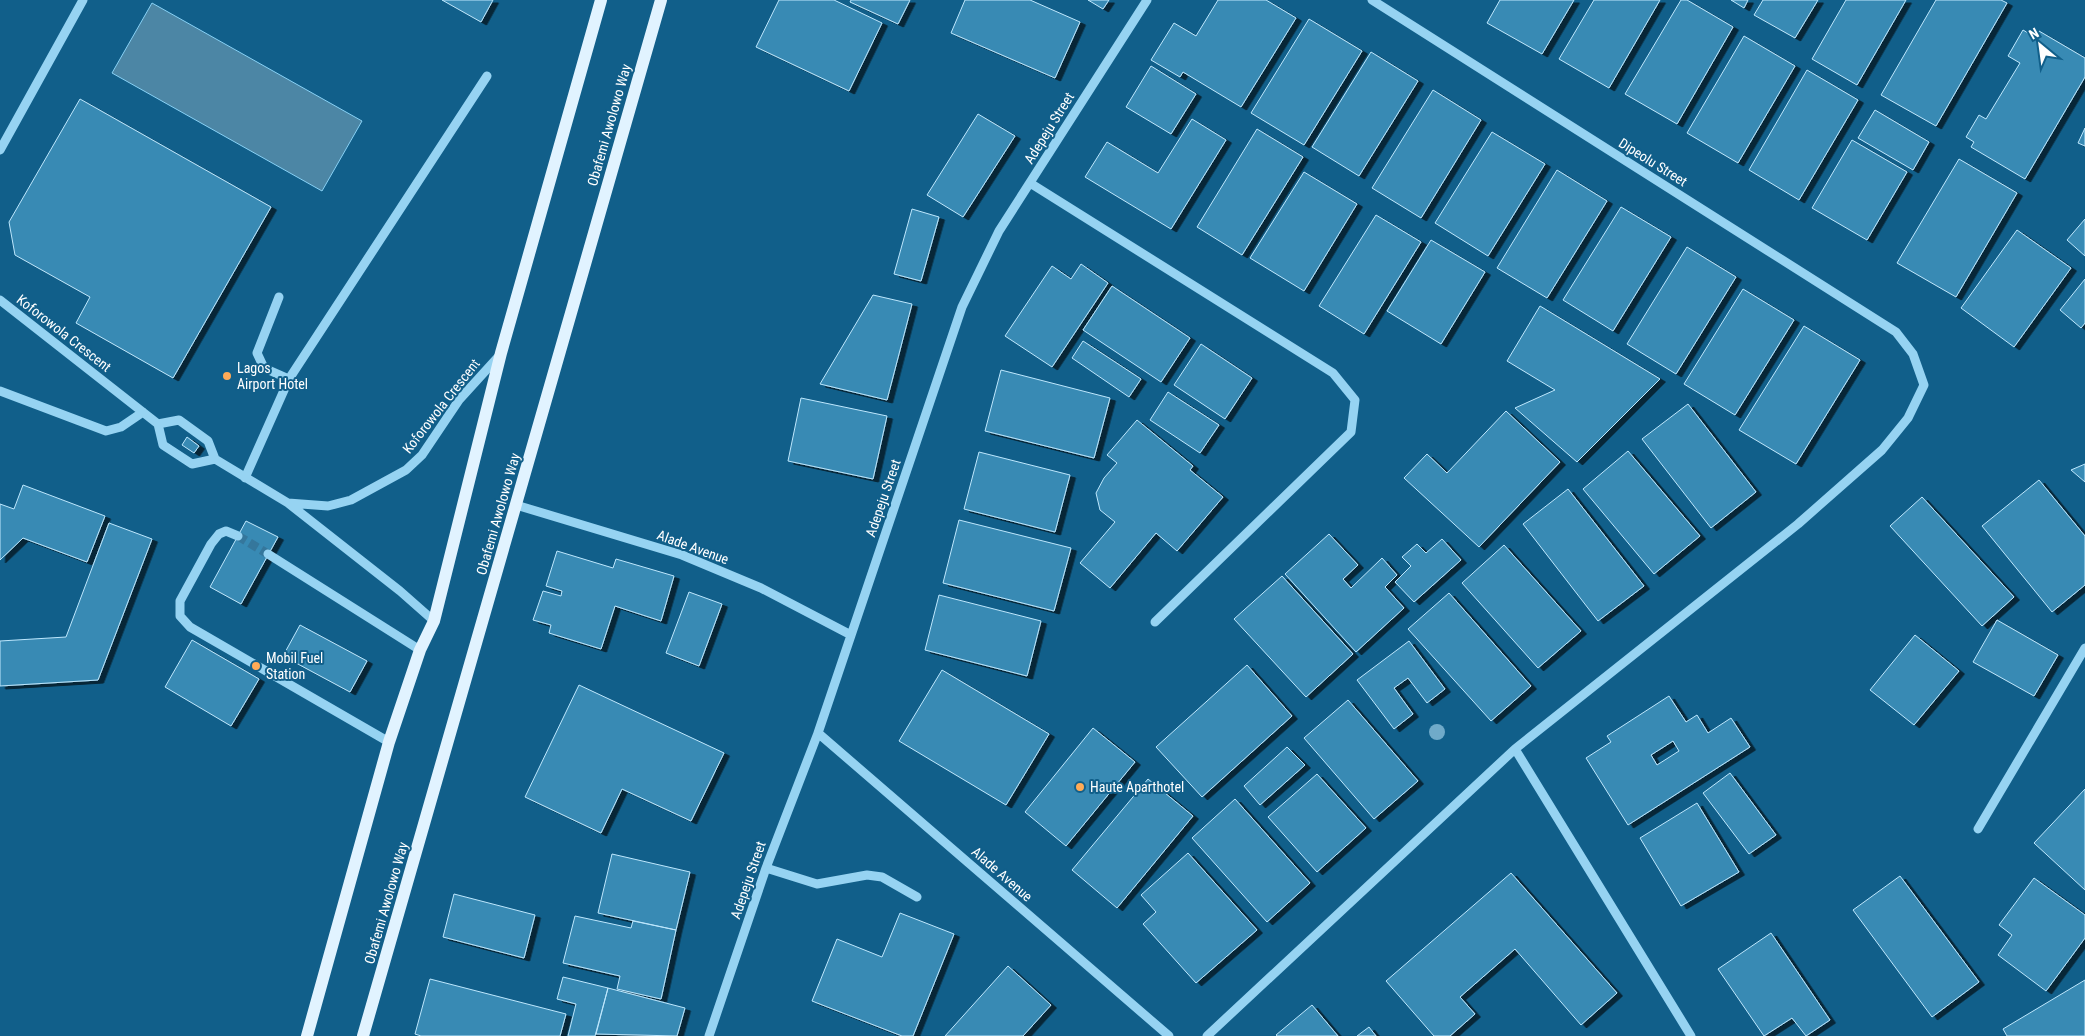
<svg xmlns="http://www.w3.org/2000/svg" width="2085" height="1036" font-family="'Roboto Condensed',sans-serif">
<defs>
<filter id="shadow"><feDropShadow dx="5.5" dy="3" stdDeviation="0" flood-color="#0009"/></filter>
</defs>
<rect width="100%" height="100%" fill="#115f8a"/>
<path fill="#4c86a5" stroke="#88d1f5" d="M152,3L362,121L322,191L112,73Z"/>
<path fill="#398ab4" stroke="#bde7fd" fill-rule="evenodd" filter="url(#shadow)" d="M442,0H493L481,22Z
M779,0H834L882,23L849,91L756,47Z
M851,0H910L898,24L850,2Z
M965,0H1030L1080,22L1055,78L951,33Z
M1088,0H1109L1103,9Z
M1218,0H1266L1296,18L1241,107L1183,72L1180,77L1151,60L1174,23L1196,36Z
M1500,0H1574L1542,54L1487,23Z
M1594,0H1660L1609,88L1559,59Z
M1681,0H1687L1733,27L1677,124L1625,94Z
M1731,0H1748L1744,8Z
M1763,0H1818L1795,38L1754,15Z
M1846,0H1906L1857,85L1812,59Z
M1936,0H2001L2007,3L1936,126L1881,95Z
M1309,19L1362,51L1304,145L1251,113Z
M2023,30L2035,37L2039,31L2085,58V77L2025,179L1971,147L1974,142L1966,137L1979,115L1986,119L2020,63L2008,56Z
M1744,36L1795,66L1738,163L1687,133Z
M1371,52L1418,81L1359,176L1312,147Z
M1151,66L1196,94L1171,134L1126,107Z
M1807,70L1858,100L1799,200L1749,170Z
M1433,90L1481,120L1421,218L1372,188Z
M80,99L271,207L173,378L76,323L90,297L15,255L9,222Z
M1875,110L1929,142L1913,170L1858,138Z
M978,114L1015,136L963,217L927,195Z
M1192,119L1226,140L1171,229L1085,177L1107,142L1158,173Z
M2085,128V146L2078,143Z
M1257,129L1303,157L1242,255L1197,227Z
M1492,132L1545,164L1488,256L1435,223Z
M1852,140L1907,172L1867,240L1812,208Z
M1959,159L2017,193L1956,297L1897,263Z
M1557,170L1607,201L1547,298L1497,268Z
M1304,172L1357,204L1304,291L1250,258Z
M1621,207L1671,237L1613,331L1563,300Z
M912,209L939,217L921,281L894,274Z
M1376,215L1421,242L1364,334L1319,306Z
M2085,219V256L2067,240Z
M2017,230L2071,268L2014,347L1961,308Z
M1431,240L1485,272L1441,344L1387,311Z
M1687,247L1736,277L1676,374L1627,344Z
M1081,264L1108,283L1052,367L1005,336L1052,266L1071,279Z
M2085,279V323L2081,328L2060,310Z
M1112,286L1190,338L1161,382L1083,330Z
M1743,289L1794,320L1735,415L1684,384Z
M873,295L912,304L887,400L820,384Z
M1540,306L1660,379L1577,462L1515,408L1555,390L1507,361Z
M1804,326L1860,360L1796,464L1739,430Z
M1083,341L1141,379L1129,397L1072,358Z
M1201,344L1252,378L1225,419L1174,385Z
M1001,370L1110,398L1094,458L985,431Z
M1168,392L1219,425L1200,453L1150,420Z
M801,398L887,416L873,479L788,461Z
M1688,404L1756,492L1711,528L1642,439Z
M1506,411L1560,462L1479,547L1404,478L1427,454L1447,473Z
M1137,420L1193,466L1190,470L1223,497L1177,551L1156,533L1110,588L1080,563L1115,522L1100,510L1096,493L1104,478L1117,463L1107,455Z
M187,437L199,446L194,453L182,445Z
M1628,451L1700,536L1654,574L1583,489Z
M979,452L1070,475L1055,532L964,509Z
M2085,464V482L2071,470Z
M2039,480L2085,536V585L2052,612L1982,526Z
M23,485L105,516L87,562L23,538L0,560V504L14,509Z
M1568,489L1644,586L1598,621L1523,524Z
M1922,497L2014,597L1982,626L1890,526Z
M959,520L1071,548L1054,611L943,583Z
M246,521L278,537L241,604L210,587Z
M109,523L152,539L98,680L0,686V641L66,637Z
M1329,534L1358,565L1343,579L1351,588L1382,558L1397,575L1385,587L1404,608L1356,652L1285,574Z
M1442,539L1461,560L1414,602L1395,582L1411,566L1402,557L1417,544L1426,553Z
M1504,545L1581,631L1538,668L1462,583Z
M557,551L613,568L616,559L674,576L661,621L615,606L601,649L549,633L551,625L533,620L543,591L561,596L562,591L546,586Z
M1282,576L1353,654L1306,697L1234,619Z
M689,592L722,604L699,666L666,653Z
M1449,593L1531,686L1491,721L1408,629Z
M939,595L1041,621L1027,676L925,650Z
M1997,620L2058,655L2034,696L1973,662Z
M300,625L367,661L350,692L283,656Z
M1915,635L1959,671L1914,725L1870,690Z
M192,640L259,679L231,726L165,687Z
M1409,641L1445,689L1427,703L1408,678L1394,688L1413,714L1394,729L1357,680Z
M1247,665L1292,716L1202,797L1156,747Z
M942,670L1049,734L1006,805L899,741Z
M579,685L724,753L691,821L622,789L601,833L525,797Z
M1669,696L1686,722L1697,715L1708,733L1731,718L1750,747L1628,825L1586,758L1611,742L1607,736ZM1673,741L1679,751L1657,765L1651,755Z
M1348,700L1418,781L1374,819L1304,738Z
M1093,728L1135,762L1066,846L1025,812Z
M1287,747L1305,765L1260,805L1244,786Z
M1730,773L1776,835L1749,854L1703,793Z
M1317,774L1366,828L1317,872L1268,817Z
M1148,779L1193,816L1117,908L1072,870Z
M2085,789V890L2034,843Z
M1235,799L1310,883L1267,922L1192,838Z
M1697,803L1739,872L1681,906L1640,838Z
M1188,853L1257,930L1196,983L1143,924L1156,912L1141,895Z
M612,854L690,872L676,930L598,913Z
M1511,873L1617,993L1581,1025L1515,949L1460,997L1475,1014L1450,1036H1434L1386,981Z
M1900,876L1979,982L1932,1017L1853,910Z
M2034,878L2085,915V938L2046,991L1998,955L2012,935L1999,925Z
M454,894L535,915L524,958L443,937Z
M900,913L954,934L913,1036H902L812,1001L837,939L882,957Z
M575,916L631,928L633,921L676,930L661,999L617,989L620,976L563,963Z
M1771,933L1830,1020L1806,1036L1792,1018L1764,1036L1718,969Z
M1008,966L1051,1005L1023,1036H945Z
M563,977L608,988L595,1036H568L576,1004L557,999Z
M430,979L566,1014L560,1036H421L415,1034Z
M2085,980V1036H2007L2003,1029Z
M608,988L685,1008L677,1036L596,1034Z
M1312,1005L1338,1036H1277L1276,1035Z
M1369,1027L1376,1036H1357Z"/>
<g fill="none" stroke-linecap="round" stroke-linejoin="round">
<path stroke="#35779c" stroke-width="9" stroke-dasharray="9 4.5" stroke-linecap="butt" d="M238,536L268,554"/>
<path stroke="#96d3f2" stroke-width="9" d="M0,150L83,0
M1030,183L1333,373L1355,400L1351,432L1155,622
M279,297L257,353L264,368L289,379
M0,300L158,424L163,445L192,464L215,459
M0,391L106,431L121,427L143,412
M158,424L179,420L208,441L215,459L288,503L400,591L434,621
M245,478L289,379L487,76
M288,503L328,506L351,500L406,470L422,455L459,400L499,356
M516,505L682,555L761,588L851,635
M238,536L226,531L219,534L211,544L180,601V616L190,627L389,742
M268,554L420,650
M818,733L1169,1036
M1515,749L1691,1036
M1978,829L2085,648
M766,868L817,884L867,875L882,877L917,897
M709,1036L766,868L818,733L962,307L999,231L1147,0
M1207,1036L1515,749L1798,524L1882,450L1908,418L1924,385L1913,354L1896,332L1372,0"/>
<path stroke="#e1f3ff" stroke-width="12" d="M307,1036L389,742L420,650L434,621L501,353L601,0
M363,1036L661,0"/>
</g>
<circle fill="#70aac9" cx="1437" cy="732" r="8"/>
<g fill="#ffab57" stroke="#115f8a" stroke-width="2">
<circle cx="227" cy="376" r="5"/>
<circle cx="256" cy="666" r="5"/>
<circle cx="1080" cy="787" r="5"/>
</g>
<g text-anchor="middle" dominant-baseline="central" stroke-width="4" stroke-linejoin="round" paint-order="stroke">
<g font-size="14" fill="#fff" stroke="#115f8a">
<text transform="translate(609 125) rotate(-74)">Obafemi Awolowo Way</text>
<text transform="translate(1049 128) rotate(-58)">Adepeju Street</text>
<text transform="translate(1653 162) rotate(32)">Dipeolu Street</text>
<text transform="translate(64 333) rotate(38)">Koforowola Crescent</text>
<text transform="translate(441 406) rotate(-52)">Koforowola Crescent</text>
<text transform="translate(883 498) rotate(-71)">Adepeju Street</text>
<text transform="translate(498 514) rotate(-74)">Obafemi Awolowo Way</text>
<text transform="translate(693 547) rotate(20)">Alade Avenue</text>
<text transform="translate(1002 874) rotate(41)">Alade Avenue</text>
<text transform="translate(748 880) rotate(-71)">Adepeju Street</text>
<text transform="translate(386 903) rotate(-74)">Obafemi Awolowo Way</text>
</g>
<g font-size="14" fill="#fff" stroke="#115f8a" text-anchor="start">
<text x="237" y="368">Lagos<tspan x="237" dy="16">Airport Hotel</tspan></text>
<text x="266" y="658">Mobil Fuel<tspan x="266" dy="16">Station</tspan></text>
<text x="1090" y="787">Haute Aparthotel</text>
</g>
</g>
<g transform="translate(2040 45) rotate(331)" stroke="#115f8a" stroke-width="4" paint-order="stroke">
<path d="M0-4L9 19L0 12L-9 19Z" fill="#ffffff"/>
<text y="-8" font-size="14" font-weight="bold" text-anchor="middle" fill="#ffffff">N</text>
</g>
</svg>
